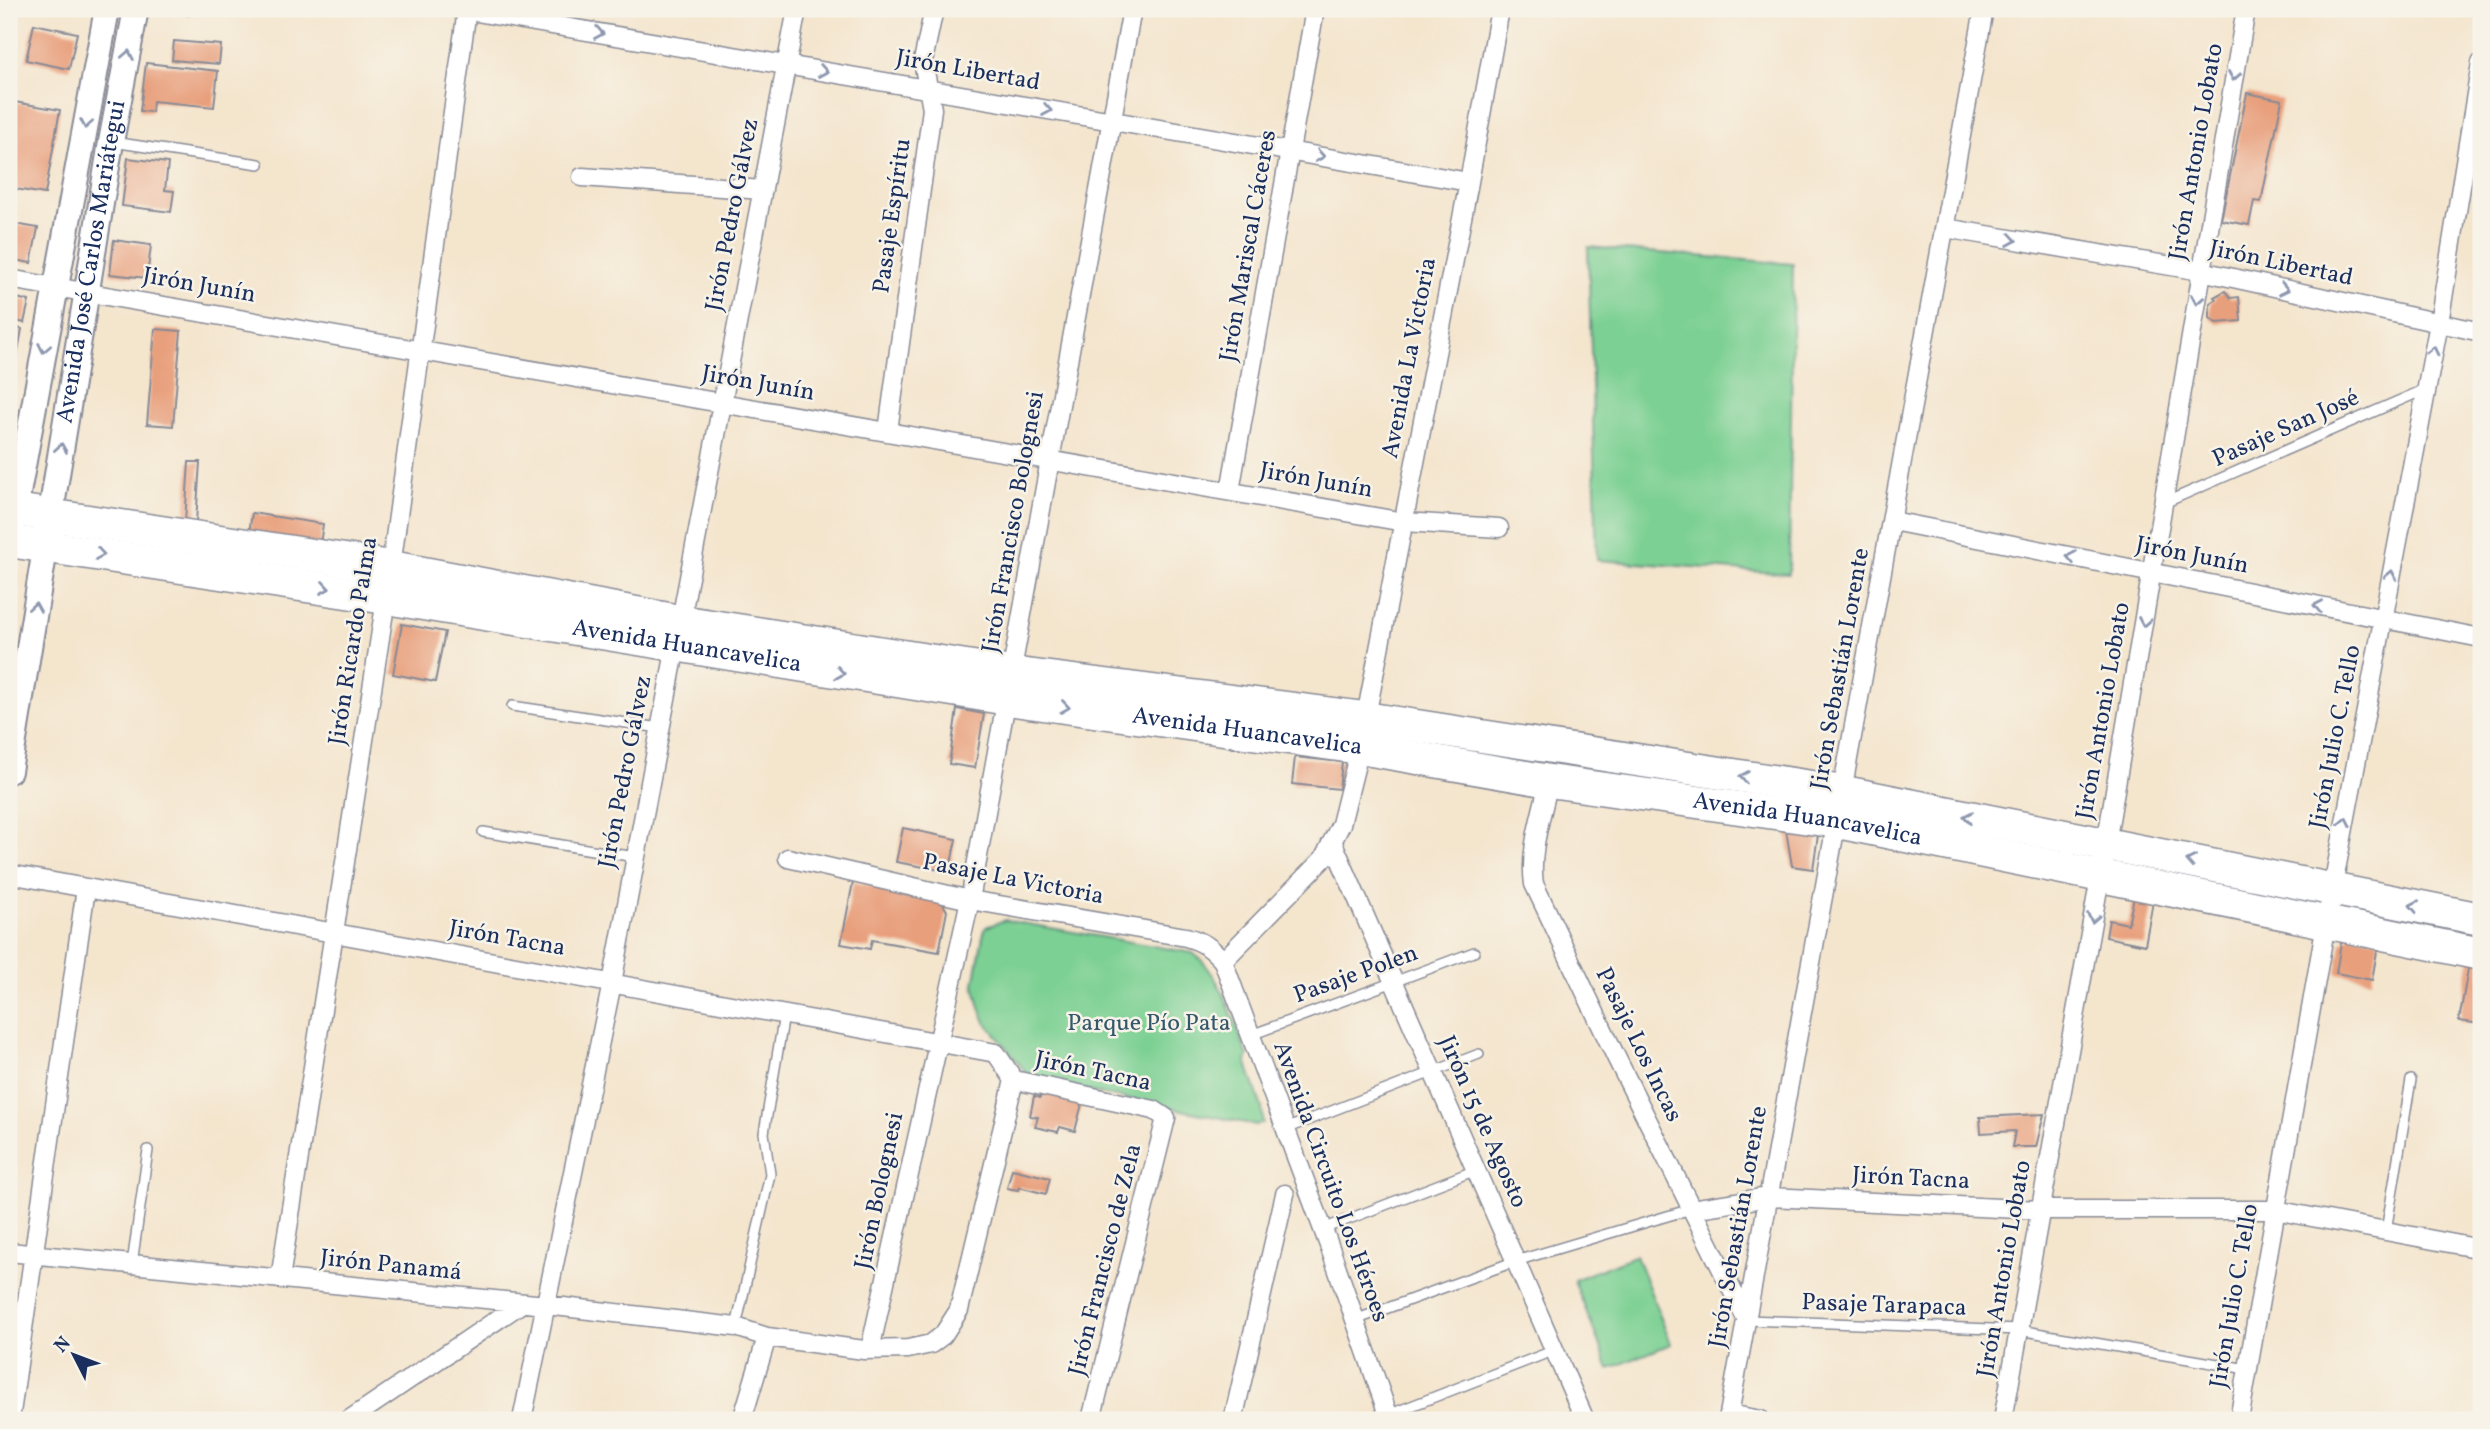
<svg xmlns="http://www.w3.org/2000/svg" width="2490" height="1429" font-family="Vollkorn,serif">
<rect width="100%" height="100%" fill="#f7f3e8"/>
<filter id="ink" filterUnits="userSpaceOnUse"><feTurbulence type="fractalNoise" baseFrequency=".0143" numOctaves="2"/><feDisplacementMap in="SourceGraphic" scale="14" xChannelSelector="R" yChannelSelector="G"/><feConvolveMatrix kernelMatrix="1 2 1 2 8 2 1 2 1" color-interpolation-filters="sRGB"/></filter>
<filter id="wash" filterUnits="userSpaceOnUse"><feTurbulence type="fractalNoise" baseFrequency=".00686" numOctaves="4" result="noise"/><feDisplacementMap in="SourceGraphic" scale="28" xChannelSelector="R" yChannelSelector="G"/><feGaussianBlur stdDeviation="1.57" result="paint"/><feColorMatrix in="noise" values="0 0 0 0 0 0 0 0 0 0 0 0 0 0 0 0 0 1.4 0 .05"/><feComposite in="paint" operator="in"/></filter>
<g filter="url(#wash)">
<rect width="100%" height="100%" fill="#f4e5cd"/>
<path fill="#7bd093" stroke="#4b8078" stroke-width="2" d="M1588,247L1793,264L1789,574L1597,560Z
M1005,920L1193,953C1222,974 1234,1023 1248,1056L1246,1061L1262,1108L1263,1123L1256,1125L1032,1080L986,1022L980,1008L974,984L983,936L986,927Z
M1636,1255L1671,1344L1609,1369L1574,1280Z"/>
<g id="blocks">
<path fill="#e89f7b" d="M161,9H190L189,15Z
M34,24L77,33L69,69L26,60Z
M174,41L221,45L219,64L172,60Z
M146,63L218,71L214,107L153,101L152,112L140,111Z
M2247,93L2282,100L2261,202L2254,201L2249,225L2221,220Z
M9,101L60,110L45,194L9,188Z
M128,158L168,163L165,190L174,191L171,212L122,206Z
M9,223L38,228L31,263L9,259Z
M114,240L151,245L147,278L110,274Z
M2225,291L2231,298L2239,297L2241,321L2216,323L2210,318V303L2216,299L2214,297Z
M9,296L29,301L24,323L9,319Z
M9,327L22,329L10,394H9Z
M155,329L181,331L173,426L147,424Z
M189,462H200L196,522L185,521Z
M252,513L323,524L319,551L248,540Z
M402,624L445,632L435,682L393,674Z
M957,709L984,714L975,768L949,764Z
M1295,757L1342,762L1339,789L1292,784Z
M903,828L956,839L951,864L940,870L896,862Z
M1786,830L1818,835L1813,869L1792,866Z
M853,882L940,899L947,911L939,952L872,940L870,949L841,944Z
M2134,897L2153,901L2145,945L2106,937L2109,920L2128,924Z
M2352,935L2379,940L2372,980L2336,973L2341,943Z
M2470,957L2481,958V1024L2459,1021Z
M1042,1090L1083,1100L1075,1131L1060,1127L1058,1132L1035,1127L1038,1117L1030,1116L1034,1096L1040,1098Z
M2044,1114L2036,1147H2012L2015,1131L1981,1133L1980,1117Z
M1012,1169L1050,1178L1046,1194L1019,1187L1018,1190L1007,1188Z"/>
</g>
</g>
<g filter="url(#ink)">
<use href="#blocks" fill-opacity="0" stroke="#888a96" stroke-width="2"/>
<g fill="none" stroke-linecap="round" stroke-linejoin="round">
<g stroke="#888a96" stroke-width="12">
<path id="lane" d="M113,142L259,164
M2164,503L2426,389
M512,706L660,728
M483,832L635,857
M1251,1035L1474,952
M1285,1129L1479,1054
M1323,1229L1476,1170
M2386,1231L2411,1080
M132,1264L148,1150
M1355,1320L1516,1261L1691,1209
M1747,1320L2019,1330L2247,1369
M736,1327L770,1174L764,1133L784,1015
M1388,1415L1555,1350"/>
</g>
<g stroke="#888a96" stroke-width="21">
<path id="street" d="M459,9L1469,182
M582,177L763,190
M1945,228L2201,271L2481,332
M9,279L1404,522L1499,528
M888,431L932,109L923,61L934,9
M1230,491L1315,9
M1892,521L2481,638
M1549,781C1542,815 1529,850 1534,884L1616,1057L1747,1320
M1333,843L1585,1420
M788,858L970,900L1186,937C1202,941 1212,948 1223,961L1330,1248L1390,1420
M9,874L996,1053L1014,1080L959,1310L943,1335L931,1344L908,1349L864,1350L767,1337L736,1327L546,1305L9,1252
M1223,961L1324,858L1341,824L1360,748L1469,182L1500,9
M1014,1080L1154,1110L1166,1118L1091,1420
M1691,1209L1769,1197L2041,1210H2275L2481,1249
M280,1279L391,567L467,9
M870,1350L970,900L1132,9
M1729,1414L1761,1420
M10,1420L86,888
M349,1420L522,1303
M522,1420L612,983L797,9
M742,1420L767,1337
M1233,1420L1285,1194
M1728,1420L1984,9
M2003,1420L2106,844L2246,9
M2239,1420L2326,923L2439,323L2481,63"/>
</g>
<g stroke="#888a96" stroke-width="28">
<g id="secondary">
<path d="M12,526L107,9"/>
<path id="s1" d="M9,771L111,142L136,9"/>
</g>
</g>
<g stroke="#888a96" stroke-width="35">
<g id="highway">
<path d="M9,509L391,567L679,621L1011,673L1365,718L1844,792L2481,919"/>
<path id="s2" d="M9,541L386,598L1008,699L1360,748L1549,781L1838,822L2481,954"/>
</g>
</g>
<use href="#lane" stroke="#fff" stroke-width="9"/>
<use href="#street" stroke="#fff" stroke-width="18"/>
<use href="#secondary" stroke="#fff" stroke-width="24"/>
<use href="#highway" stroke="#fff" stroke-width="32"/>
</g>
<defs><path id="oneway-chevron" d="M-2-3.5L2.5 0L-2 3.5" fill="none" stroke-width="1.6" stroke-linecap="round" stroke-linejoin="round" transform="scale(1.75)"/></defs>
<g stroke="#8d97ae">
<use href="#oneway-chevron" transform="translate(599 33) rotate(10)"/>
<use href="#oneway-chevron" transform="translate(128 55) rotate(-79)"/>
<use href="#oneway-chevron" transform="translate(823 71) rotate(10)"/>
<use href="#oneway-chevron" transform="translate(2234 76) rotate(100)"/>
<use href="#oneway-chevron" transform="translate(1047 110) rotate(10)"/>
<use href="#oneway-chevron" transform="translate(86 124) rotate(101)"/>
<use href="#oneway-chevron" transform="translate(1320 156) rotate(10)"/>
<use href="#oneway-chevron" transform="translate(2012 240) rotate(9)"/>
<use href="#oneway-chevron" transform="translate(2284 289) rotate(12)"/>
<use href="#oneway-chevron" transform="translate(2197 300) rotate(100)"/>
<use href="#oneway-chevron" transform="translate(44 348) rotate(101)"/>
<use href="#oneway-chevron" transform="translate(2433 351) rotate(-78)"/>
<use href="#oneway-chevron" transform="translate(61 448) rotate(-81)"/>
<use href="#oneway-chevron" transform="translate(100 554) rotate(9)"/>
<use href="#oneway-chevron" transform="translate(2071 557) rotate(-169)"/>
<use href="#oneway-chevron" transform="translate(2391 575) rotate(-79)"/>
<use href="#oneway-chevron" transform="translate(325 588) rotate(9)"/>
<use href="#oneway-chevron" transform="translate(2318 606) rotate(-169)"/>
<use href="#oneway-chevron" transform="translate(35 607) rotate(-81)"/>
<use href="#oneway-chevron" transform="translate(2144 622) rotate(100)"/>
<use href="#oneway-chevron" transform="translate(840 673) rotate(9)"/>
<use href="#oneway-chevron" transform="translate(1065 707) rotate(8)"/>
<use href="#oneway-chevron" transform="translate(1744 777) rotate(-171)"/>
<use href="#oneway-chevron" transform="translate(1968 817) rotate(-169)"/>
<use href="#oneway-chevron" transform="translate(2345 822) rotate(-79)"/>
<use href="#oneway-chevron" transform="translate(2191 861) rotate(-169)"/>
<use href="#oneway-chevron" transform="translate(2414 906) rotate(-169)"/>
<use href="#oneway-chevron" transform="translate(2093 918) rotate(100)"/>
</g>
</g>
<g text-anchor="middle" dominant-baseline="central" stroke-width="5" stroke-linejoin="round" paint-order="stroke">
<g font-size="24" fill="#1b2f5e" stroke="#f7f3e8">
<text transform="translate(968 71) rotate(10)">Jirón Libertad</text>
<text transform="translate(2197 152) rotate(-80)">Jirón Antonio Lobato</text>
<text transform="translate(733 215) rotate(-79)">Jirón Pedro Gálvez</text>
<text transform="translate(893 216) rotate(-82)">Pasaje Espíritu</text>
<text transform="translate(1249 246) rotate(-80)">Jirón Mariscal Cáceres</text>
<text stroke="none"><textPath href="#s1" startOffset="516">Avenida José Carlos Mariátegui</textPath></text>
<text transform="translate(2281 264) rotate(12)">Jirón Libertad</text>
<text transform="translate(199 286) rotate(10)">Jirón Junín</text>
<text transform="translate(1410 358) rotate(-79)">Avenida La Victoria</text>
<text transform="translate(758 384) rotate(10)">Jirón Junín</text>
<text transform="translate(2286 429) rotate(-24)">Pasaje San José</text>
<text transform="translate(1316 481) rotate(10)">Jirón Junín</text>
<text transform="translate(1014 522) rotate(-80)">Jirón Francisco Bolognesi</text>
<text transform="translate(2192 556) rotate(11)">Jirón Junín</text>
<text transform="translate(354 641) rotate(-81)">Jirón Ricardo Palma</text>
<text stroke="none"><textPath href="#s2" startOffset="686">Avenida Huancavelica</textPath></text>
<text transform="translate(1841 669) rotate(-80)">Jirón Sebastián Lorente</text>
<text transform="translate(2104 711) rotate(-80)">Jirón Antonio Lobato</text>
<text stroke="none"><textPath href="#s2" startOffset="1253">Avenida Huancavelica</textPath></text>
<text transform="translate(2336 737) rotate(-79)">Jirón Julio C. Tello</text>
<text transform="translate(626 772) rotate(-79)">Jirón Pedro Gálvez</text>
<text stroke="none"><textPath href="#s2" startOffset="1820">Avenida Huancavelica</textPath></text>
<text transform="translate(1013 880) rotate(11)">Pasaje La Victoria</text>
<text transform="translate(507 939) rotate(10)">Jirón Tacna</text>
<text transform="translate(1356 975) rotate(-20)">Pasaje Polen</text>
<text transform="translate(1638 1045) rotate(64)">Pasaje Los Incas</text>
<text transform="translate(1093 1072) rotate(12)">Jirón Tacna</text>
<text transform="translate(1482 1122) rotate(66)">Jirón 15 de Agosto</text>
<text transform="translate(1911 1179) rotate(3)">Jirón Tacna</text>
<text transform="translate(1330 1182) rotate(70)">Avenida Circuito Los Héroes</text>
<text transform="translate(880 1191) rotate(-78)">Jirón Bolognesi</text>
<text transform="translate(1739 1227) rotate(-80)">Jirón Sebastián Lorente</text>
<text transform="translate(1106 1260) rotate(-76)">Jirón Francisco de Zela</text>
<text transform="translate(391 1266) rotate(6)">Jirón Panamá</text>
<text transform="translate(2005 1269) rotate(-80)">Jirón Antonio Lobato</text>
<text transform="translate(2235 1296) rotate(-80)">Jirón Julio C. Tello</text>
<text transform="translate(1884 1306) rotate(2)">Pasaje Tarapaca</text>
</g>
<g font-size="24" fill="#33576b" stroke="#f7f3e8">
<text x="1149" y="1024">Parque Pío Pata</text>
</g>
</g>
<rect width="2490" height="1429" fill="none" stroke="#f7f3e8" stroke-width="35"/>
<g transform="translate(74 1355) rotate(312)" stroke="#f7f3e8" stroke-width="5" paint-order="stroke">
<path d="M0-5L12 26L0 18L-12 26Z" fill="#1b2f5e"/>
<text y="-10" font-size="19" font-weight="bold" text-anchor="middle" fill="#1b2f5e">N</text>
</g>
</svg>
